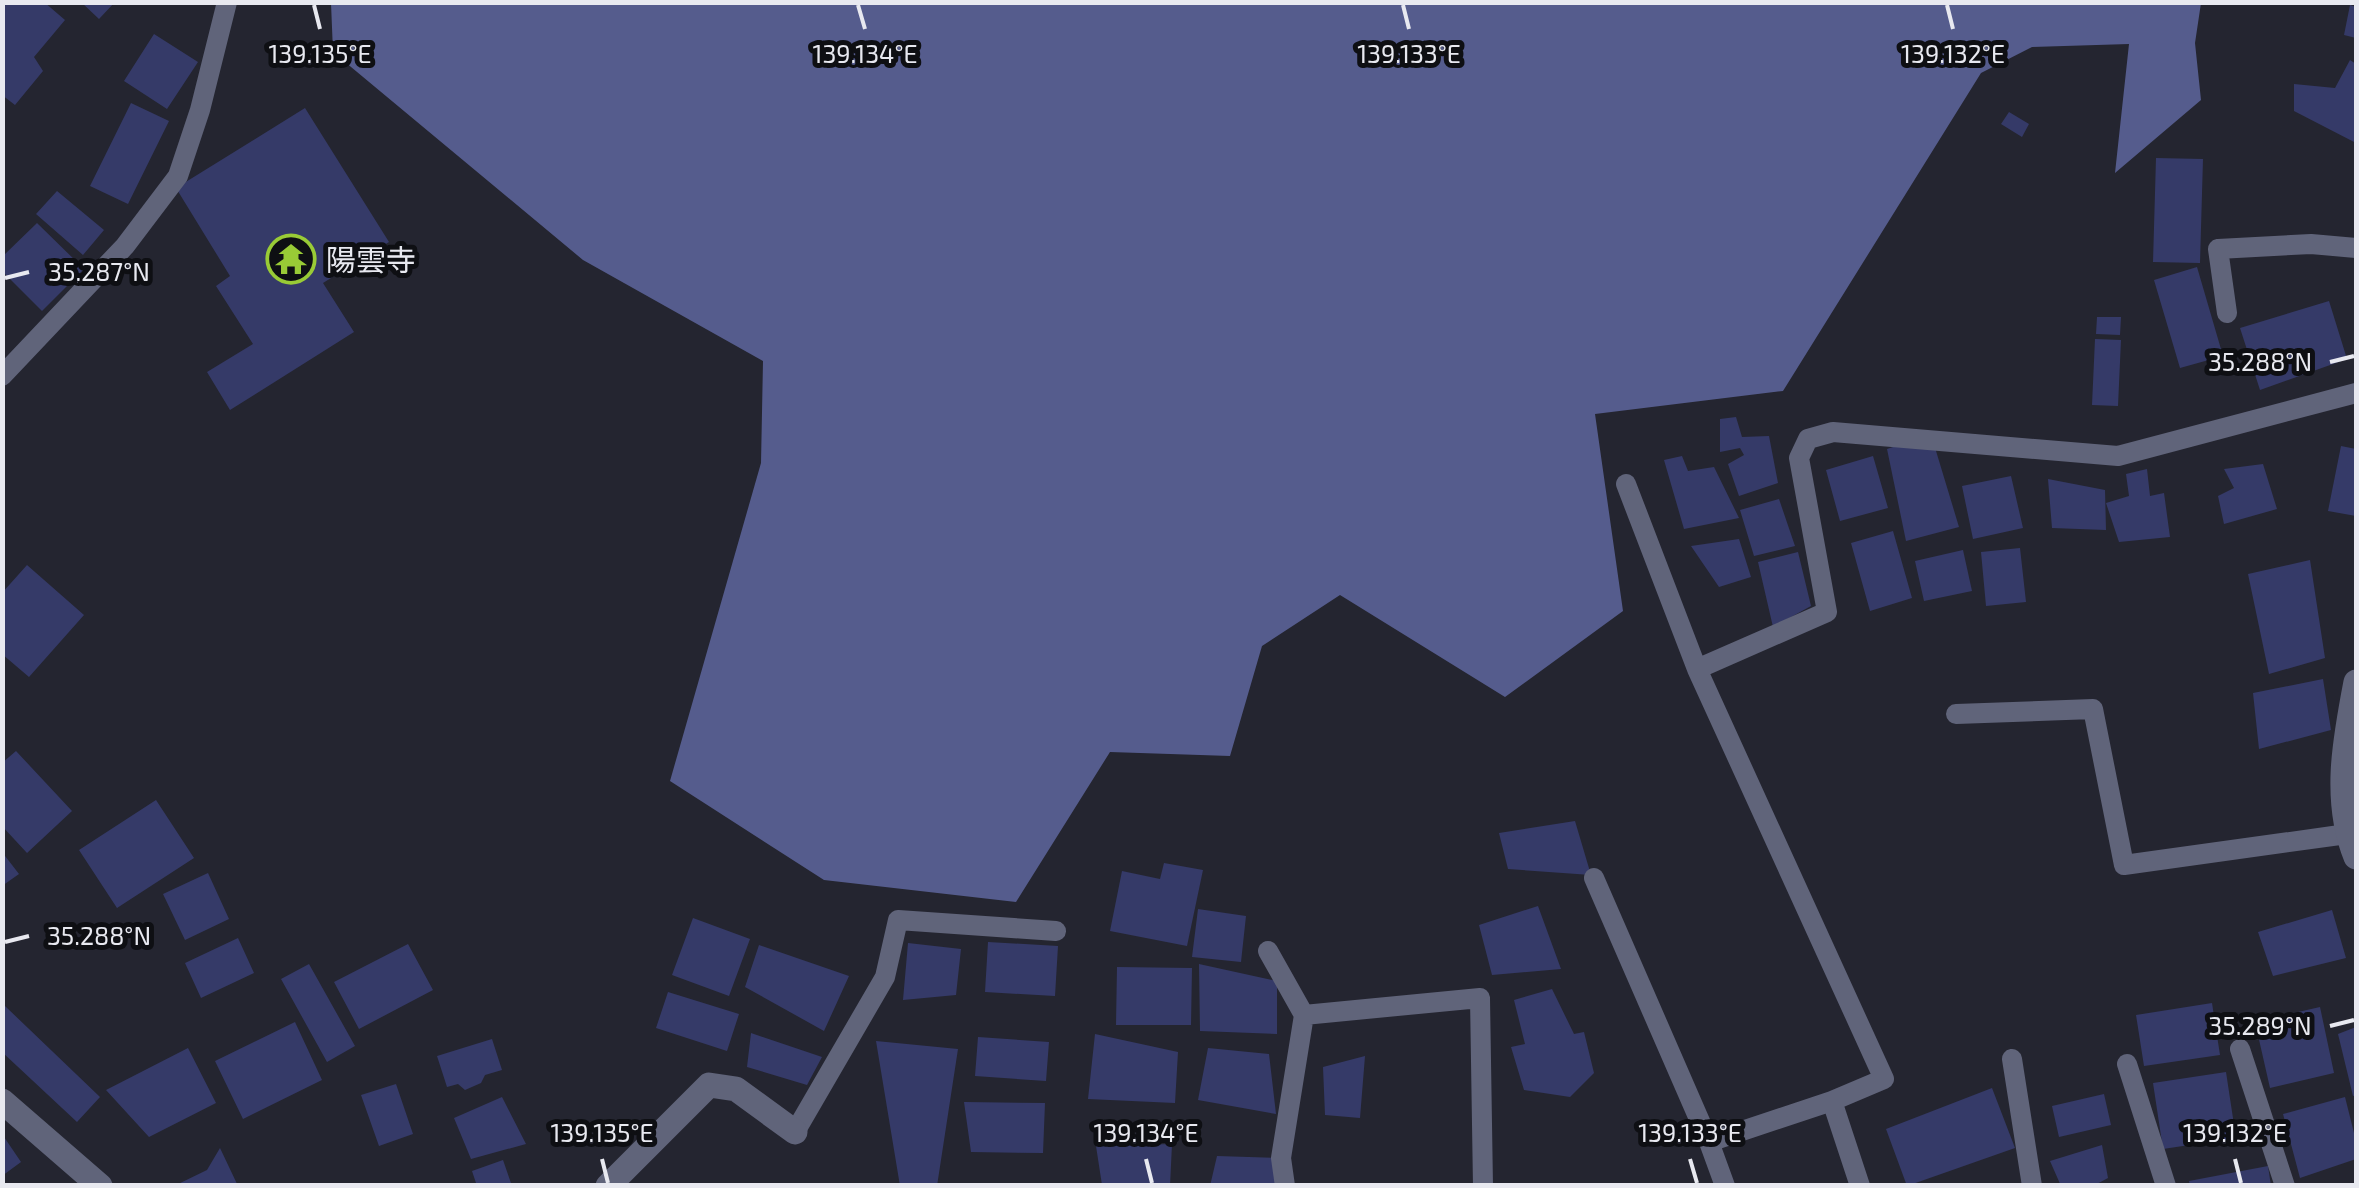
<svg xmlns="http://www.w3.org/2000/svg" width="2359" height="1188" font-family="'Exo 2','Noto Sans JP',sans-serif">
<rect width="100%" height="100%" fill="#242530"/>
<path fill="#555c8d" d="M331,3H2201L2195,43L2201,100L2115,173L2129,44L2032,47L1981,73L1783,391L1595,414L1623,611L1505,697L1340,595L1262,646L1230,756L1110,752L1016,902L824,880L670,781L761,463L763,361L583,260L333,52Z"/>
<path fill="#353a68" d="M2,2H44L65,20L34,57L43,71L15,105L2,95Z
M81,2H115L99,19Z
M2350,5L2356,7V38L2344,35Z
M154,34L198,62L167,109L124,81Z
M2350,60L2356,64V143L2294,111V84L2335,88Z
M131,103L169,121L128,204L90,186Z
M305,108L389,242L323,283L354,332L230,410L207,372L253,344L216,286L230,276L176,188Z
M2009,112L2029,124L2022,137L2001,124Z
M2156,158L2203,159L2200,263L2153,262Z
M57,191L104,230L83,255L36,214Z
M37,223L84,269L42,311L2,271V257Z
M2197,267L2223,356L2180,368L2154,280Z
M2329,301L2347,359L2260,390L2240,328Z
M2097,317H2121L2120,335L2096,334Z
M2095,339L2121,340L2118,406L2092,405Z
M1736,417L1742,437L1769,436L1778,483L1739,496L1728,464L1744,455L1740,448L1720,452V419Z
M1933,441L1959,527L1906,541L1887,449L1908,442Z
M2341,446L2356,449V516L2328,511Z
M1682,456L1688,471L1714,467L1739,518L1684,529L1664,460Z
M1873,456L1888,508L1840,521L1826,470Z
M2263,464L2277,509L2224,524L2218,496L2234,488L2224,469Z
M2147,469L2150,496L2164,493L2170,537L2119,542L2106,503L2129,496L2126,474Z
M2011,476L2023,528L1973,539L1962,486Z
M2048,479L2105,490L2106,530L2052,528Z
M1779,499L1795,546L1754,556L1740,510Z
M1893,531L1912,598L1870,611L1851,543Z
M1739,539L1751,577L1719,587L1691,546Z
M2020,548L2026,602L1986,606L1981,552Z
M1963,550L1972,591L1924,601L1915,561Z
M1798,552L1811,606L1773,627L1758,562Z
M2310,560L2325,658L2269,674L2248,574Z
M27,565L84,615L29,677L2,654V593Z
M2323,679L2331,730L2259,749L2253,693Z
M16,751L72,811L27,853L2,826V763Z
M156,800L194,858L117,908L79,850Z
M1575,821L1591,875L1508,869L1499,833Z
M2,852L19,874L2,886Z
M1164,863L1203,870L1187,946L1110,931L1122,871L1160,879Z
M208,873L229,919L185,940L163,894Z
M1538,906L1561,969L1492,975L1479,925Z
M1198,909L1246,916L1241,962L1192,957Z
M2332,910L2346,958L2273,976L2258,932Z
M693,918L750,939L729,996L672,975Z
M238,938L254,973L201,998L185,963Z
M988,942L1058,946L1055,996L985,992Z
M908,943L961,949L956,995L903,1000Z
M408,944L433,990L359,1029L334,982Z
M759,945L849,976L824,1031L745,987Z
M309,964L355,1046L327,1062L281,979Z
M1199,964L1277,981V1034L1200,1031Z
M1117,967L1192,968L1191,1025H1116Z
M1552,989L1574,1034L1584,1032L1594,1073L1570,1097L1524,1090L1511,1047L1525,1044L1514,1000Z
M668,992L739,1014L727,1051L656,1028Z
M2212,1003L2220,1055L2144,1066L2136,1015Z
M5,1006L100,1097L77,1122L2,1052Z
M2320,1007L2334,1073L2270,1088L2255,1022Z
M295,1022L322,1080L243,1119L215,1061Z
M2356,1027V1095L2353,1096L2338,1034Z
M751,1033L822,1057L807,1085L747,1067Z
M1095,1034L1178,1052L1175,1103L1088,1099Z
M978,1037L1049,1042L1046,1081L975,1076Z
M492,1039L502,1070L485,1075L481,1083L465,1090L458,1084L447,1087L437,1056Z
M876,1041L958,1049L937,1186H900Z
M188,1048L216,1103L149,1137L106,1090Z
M1208,1048L1269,1054L1276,1114L1198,1100Z
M1365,1056L1360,1118L1325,1115L1323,1067Z
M2226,1072L2236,1138L2163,1149L2153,1083Z
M396,1084L413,1134L379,1146L361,1095Z
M1992,1088L2015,1148L1907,1186L1886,1129Z
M2104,1094L2111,1125L2059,1137L2052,1106Z
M502,1097L526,1144L471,1159L454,1118Z
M2345,1097L2356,1141V1159L2300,1178L2283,1114Z
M964,1102L1045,1103L1043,1153L971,1152Z
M2,1134L21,1162L2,1176Z
M1172,1144L1170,1186L1102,1185L1096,1146Z
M2102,1145L2108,1178L2093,1186H2061L2050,1161Z
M220,1148L238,1186H174L207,1170Z
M1217,1156L1281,1158L1279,1186H1210Z
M503,1160L512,1186H477L472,1171Z
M2268,1166L2271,1186H2190L2189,1181Z"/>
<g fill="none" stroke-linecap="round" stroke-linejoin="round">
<path stroke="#60647a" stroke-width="20" d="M2227,313L2218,249L2311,244L2356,248
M2,376L125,246L178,176L200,110L227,2
M1697,669L1827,612L1799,458L1808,439L1833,432L2118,456L2356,393
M1956,714L2093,709L2124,865L2347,834
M1594,878L1709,1142L1832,1101L1884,1079L1697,669L1626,484
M1268,951L1304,1015L1281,1158L1285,1186
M1304,1015L1480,998L1483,1186
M2240,1049L2285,1186
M2012,1059L2032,1186
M2127,1064L2166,1186
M1832,1101L1860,1186
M795,1132L885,977L898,920L1056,931
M1709,1142L1725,1186"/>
<path stroke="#60647a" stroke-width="25" d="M2356,682C2345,739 2333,801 2356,857
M2,1101L100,1186
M608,1186L709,1085L736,1089L795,1132"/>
</g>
<path fill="none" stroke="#e8e9f0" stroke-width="4" d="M314,5L320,29M858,5L865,29M1403,5L1409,29M1947,5L1953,29M5,278L29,272M2330,362L2354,356M5,942L29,936M2330,1026L2354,1020M602,1159L608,1183M1146,1159L1152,1183M1690,1159L1697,1183M2235,1159L2241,1183"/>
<defs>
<g id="temple-ring" transform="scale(2.5)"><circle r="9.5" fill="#0e0f13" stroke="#99cb36" stroke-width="1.5"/><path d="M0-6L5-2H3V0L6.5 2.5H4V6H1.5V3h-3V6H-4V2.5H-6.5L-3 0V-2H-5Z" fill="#99cb36"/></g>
</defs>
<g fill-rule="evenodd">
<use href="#temple-ring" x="291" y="259"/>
</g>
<g text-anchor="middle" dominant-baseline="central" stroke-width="10" stroke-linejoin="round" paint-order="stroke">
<g font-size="30" fill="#e8e9f0" stroke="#0e0f13" text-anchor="start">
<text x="326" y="259">陽雲寺</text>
</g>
</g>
<g font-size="25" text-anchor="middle" fill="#e8e9f0" stroke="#0e0f13" stroke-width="10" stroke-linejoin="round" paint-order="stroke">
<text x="865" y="63">139.134°E</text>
<text x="320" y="63">139.135°E</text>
<text x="1409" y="63">139.133°E</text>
<text x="1953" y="63">139.132°E</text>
<text x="99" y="281">35.287°N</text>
<text x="2260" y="371">35.288°N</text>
<text x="99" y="945">35.288°N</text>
<text x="2260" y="1035">35.289°N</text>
<text x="602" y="1142">139.135°E</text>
<text x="1146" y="1142">139.134°E</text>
<text x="1690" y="1142">139.133°E</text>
<text x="2235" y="1142">139.132°E</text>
</g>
<rect width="2359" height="1188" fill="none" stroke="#e8e9f0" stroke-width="10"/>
</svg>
